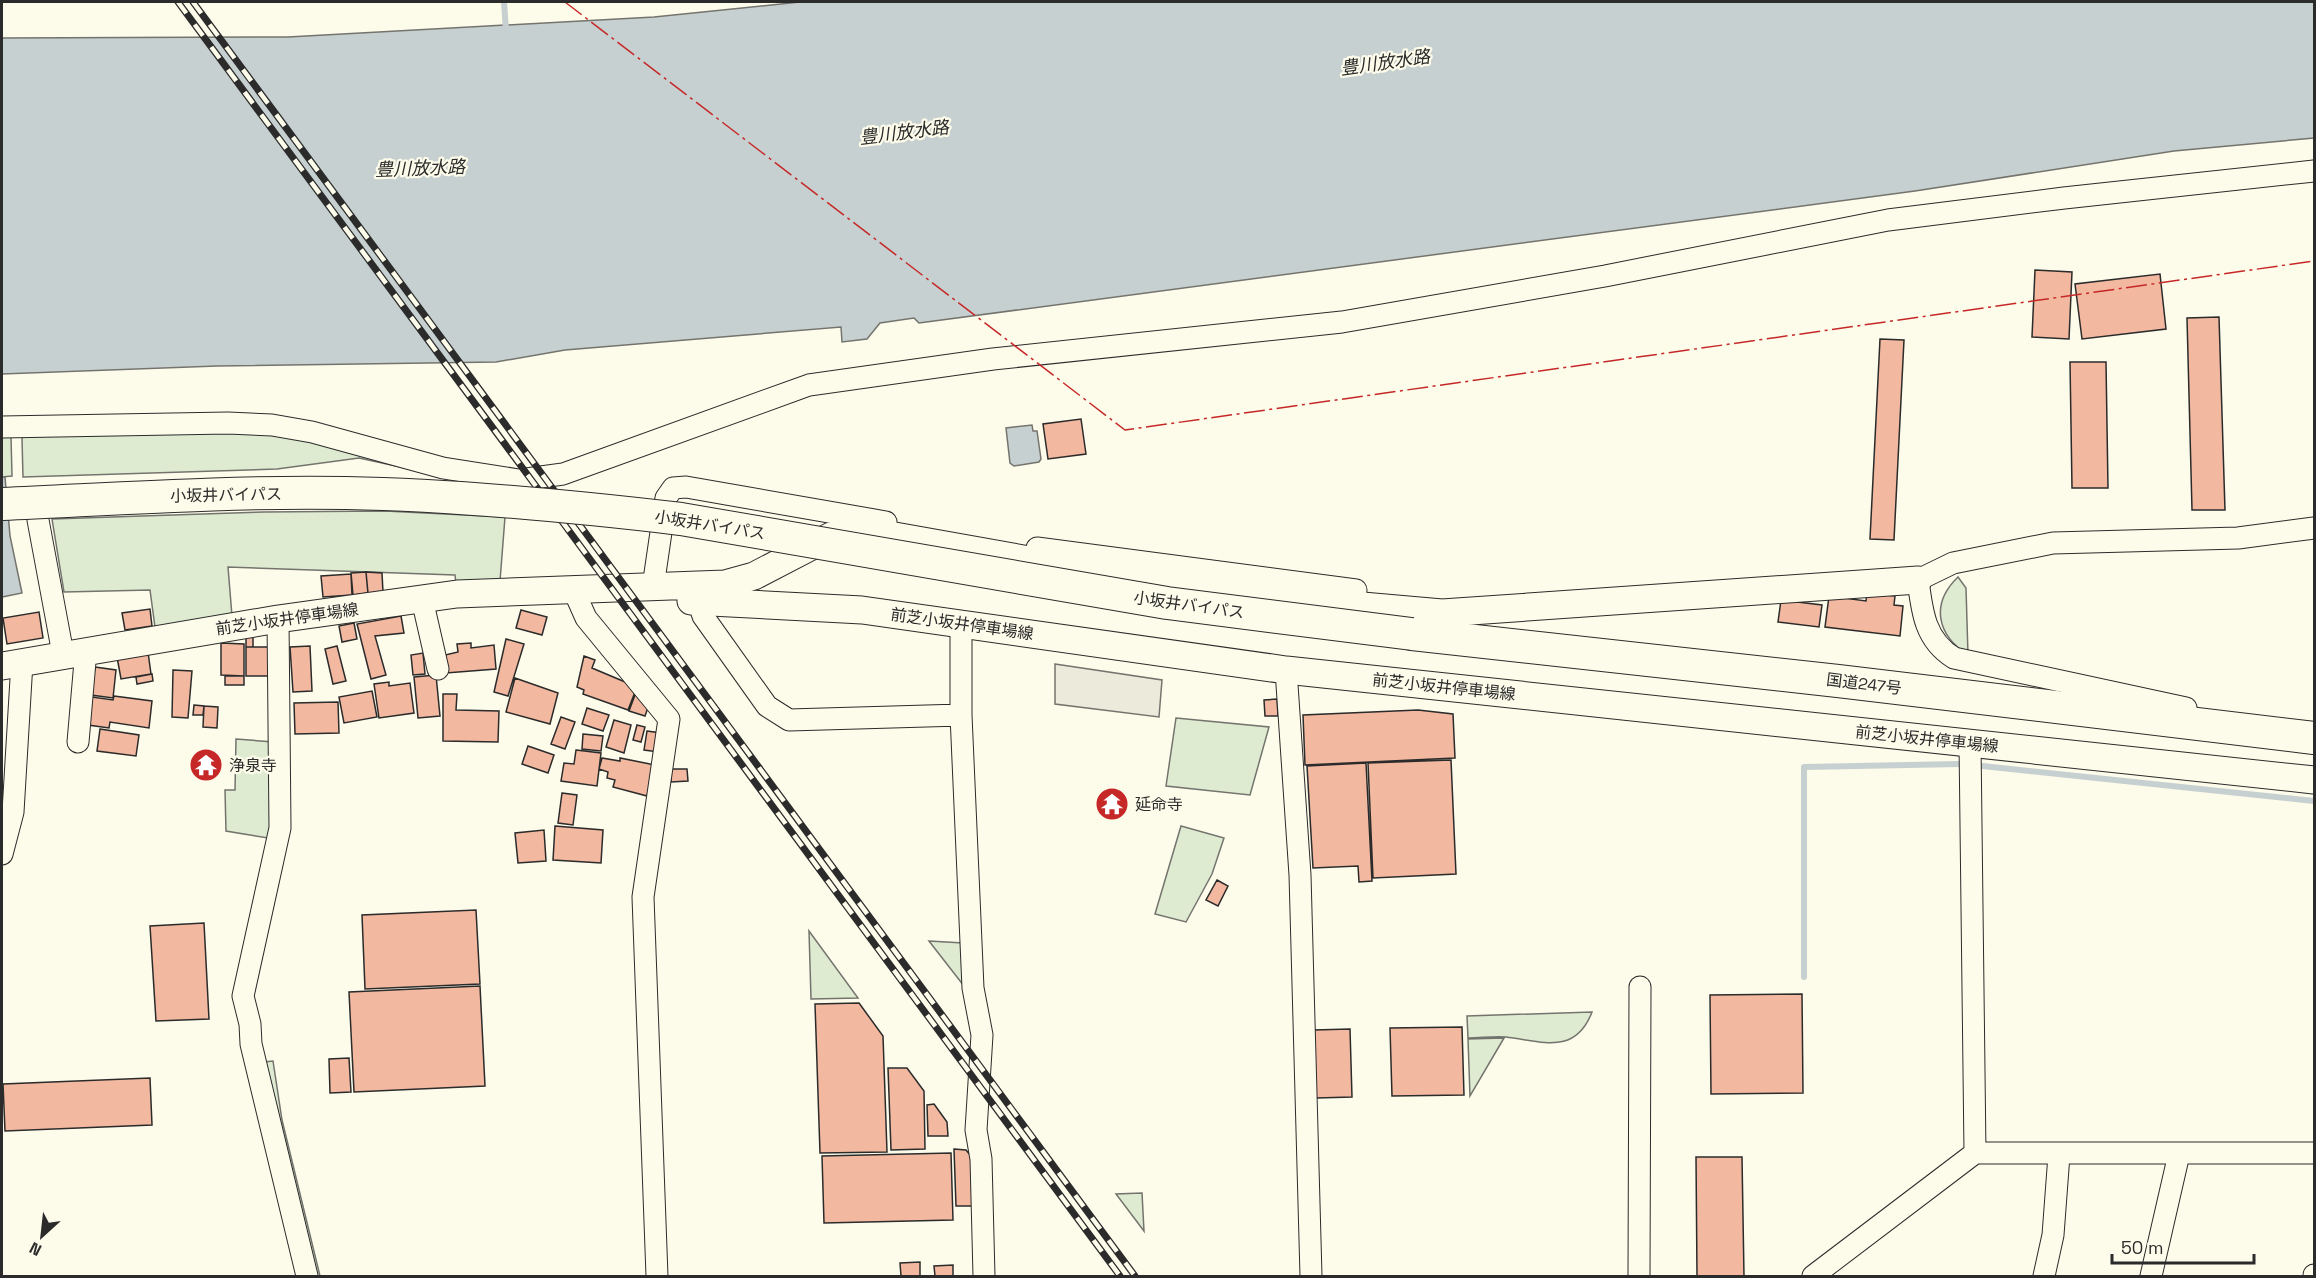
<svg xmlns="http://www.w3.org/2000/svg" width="2316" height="1278" font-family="'Space Grotesk','Noto Sans JP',sans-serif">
<rect width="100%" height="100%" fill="#fdfbea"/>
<path fill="#deebd1" stroke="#74746e" stroke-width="1.5" d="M223,429L286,434L428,473L359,458L277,469L23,477L22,439L25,433Z
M2,433L11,437L12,476L2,477Z
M385,511L505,517L500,581L456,584L455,575L228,567L232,616L155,627L150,590L64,592L52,519L264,512Z
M1958,577L1966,588L1968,655C1937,635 1930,604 1958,577Z
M1176,718L1269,727L1250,795L1166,786Z
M236,739L273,742V822L268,838L226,831L225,790H235Z
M1181,826L1224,838L1212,874L1186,922L1155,914Z
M809,931L858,998L811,999Z
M929,941L963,943L964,986Z
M1592,1012C1575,1056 1542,1041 1506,1037C1494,1036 1481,1038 1468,1038L1467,1016Z
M1504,1038L1470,1096L1468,1039Z
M273,1061L282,1120L320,1276H315L264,1062Z
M1142,1193L1144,1231L1116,1194Z"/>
<path fill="#eceadb" stroke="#74746e" stroke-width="1.5" d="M1055,664L1162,680L1159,717L1055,704Z"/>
<path fill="#c7d0d0" stroke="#74746e" stroke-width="1.5" d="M800,2H2314V138L2174,151L1915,191L919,323L914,318L880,323L867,339L842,342L841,327L565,350L496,362L217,366L2,374V38L288,37L654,17Z
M1032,425L1033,431H1037L1041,459L1039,462L1014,466L1010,463L1006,428Z
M2,477H5L10,536L22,593L2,597Z"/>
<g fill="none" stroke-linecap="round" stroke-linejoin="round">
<path stroke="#c7d0d0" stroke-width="6" d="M504,2L506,31
M1973,765L2314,801
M1804,977V767L1960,764"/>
</g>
<path fill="#f2b8a0" stroke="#2b2b2b" stroke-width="1.5" d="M2035,270L2072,272L2069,339L2032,337Z
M2160,274L2166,329L2082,339L2075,284Z
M2219,317L2225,510H2192L2187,318Z
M1880,339L1904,340L1894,540L1870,539Z
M2070,362H2106L2108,488H2072Z
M1081,419L1086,454L1048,459L1043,424Z
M366,572L382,573L383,592L368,594Z
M366,572L368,593L353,595L351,573Z
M351,574L352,595L323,597L321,576Z
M1867,593L1895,596L1894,605L1903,606L1900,636L1825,627L1829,596L1866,601Z
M1781,600L1822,605L1819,627L1778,622Z
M150,609L152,626L125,630L122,613Z
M521,610L547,617L542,635L516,628Z
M39,612L43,638L7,644L3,618Z
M401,616L404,633L375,636L386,675L371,679L357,624Z
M354,623L357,639L342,642L339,626Z
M246,637H253V647H246Z
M506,639L524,644L508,696L494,692Z
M221,643L244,644V676L221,675Z
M471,643V648L494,645L496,669L446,673L441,656L458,652L457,644Z
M310,646L312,691L293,692L290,647Z
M337,646L346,681L333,684L325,649Z
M246,647H276V676H246Z
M148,652L151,674L121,679L117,657Z
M423,653L425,674L413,675L411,655Z
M584,656L595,660L592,668L637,687L628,710L583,694L584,690L577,687Z
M95,667L116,670L113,698L91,695Z
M173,670L192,671L188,718L172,717Z
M152,674L153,681L137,684L136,677Z
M436,675L440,716L418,718L414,677Z
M225,676H244V685H225Z
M515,678L558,693L550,724L506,712Z
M389,682V686L410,683L414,713L379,718L374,684Z
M638,687L650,702L645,716L629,711Z
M372,691L377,717L344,723L339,697Z
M443,694H457L456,710L499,711L498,742L443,741Z
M114,696L152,701L149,728L110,722L109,728L88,725L92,697L113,700Z
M1277,699L1278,716H1265L1264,700Z
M338,702L339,733L295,734L294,703Z
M194,705L204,706L203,715H193Z
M204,706L218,707L217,728L203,727Z
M587,708L609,715L603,731L582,724Z
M1418,710L1453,714L1455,758L1305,765L1303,715Z
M561,717L575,722L565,749L551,744Z
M614,720L631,725L624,753L606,747Z
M637,725L645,727L641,742L633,740Z
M100,729L139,735L136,756L97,751Z
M647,731L661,733L659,752L644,750Z
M583,734L603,736L601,751L582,749Z
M528,746L554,755L548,773L522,764Z
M576,750L601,753L597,786L561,781L564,763L574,764Z
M602,758L620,761V758L655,765L647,796L613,787L615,780L607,778L608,772L599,769Z
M1451,760L1456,874L1373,878L1368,763Z
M1366,763L1372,881L1359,882L1358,866L1313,868L1307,766Z
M671,769H687L688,781L671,782Z
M562,793L577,795L573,825L558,823Z
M555,826L603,830L601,863L553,860Z
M544,830L546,861L518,863L515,833Z
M1217,880L1228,886L1218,906L1206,900Z
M476,910L480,984L365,989L362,915Z
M204,923L209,1019L156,1021L150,926Z
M480,986L485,1086L354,1092L349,992Z
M1802,994L1803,1093L1711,1094L1710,995Z
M859,1003L883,1036L887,1152L820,1153L815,1004Z
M1462,1027L1464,1095L1392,1096L1390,1028Z
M1350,1029L1352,1097L1316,1098L1314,1030Z
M349,1058L351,1092L330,1093L329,1059Z
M888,1068H907L924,1091L925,1149L891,1150Z
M150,1078L152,1125L5,1131L3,1084Z
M934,1104L947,1122L948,1136H928L927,1105Z
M954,1149L966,1150L976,1162L977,1206H956Z
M951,1153L953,1220L824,1223L822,1156Z
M1696,1157H1742L1744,1276H1697Z
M920,1262V1276H901L900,1263Z
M953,1265V1276H935L934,1266Z"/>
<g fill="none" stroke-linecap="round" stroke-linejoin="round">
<g stroke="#2b2b2b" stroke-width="23">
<path id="minor" d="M2,427L228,423L272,425L312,432L443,468L519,480L563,474L809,385L993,359L1342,322L1605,276L1888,220L2064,198L2314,171
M38,520L63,654
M1037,548L1356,590L1354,607
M653,587L666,498L673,488L686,487L886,522
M574,591L586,618L669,719L643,897L657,1276
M422,599L438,669
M698,601L703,616L767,706L789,720L961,715
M278,619L280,828L243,996L250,1024L251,1044L307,1276
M961,623V715L973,988L982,1035L976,1130L981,1159L984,1276
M1286,670L1300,875L1311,1276
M2186,708L1954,658C1925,640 1922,612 1918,580L1953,563L2053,543L2238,538L2314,528
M78,742L86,650
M1970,743L1975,1153
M2,854L13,812L22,662
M1639,1276L1640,987
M1813,1276L1975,1153H2314
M2044,1276L2053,1235L2059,1155
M2151,1276L2179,1154
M2314,1276V1275"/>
</g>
<g stroke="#2b2b2b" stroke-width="29">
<path id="major" d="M691,601L862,610L1286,670L2314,780
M2,666L278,619L457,594L725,584L754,576L831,536L861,530L1214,593L1442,613L1918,580"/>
</g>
<g stroke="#2b2b2b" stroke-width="34">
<path id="highway" d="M1412,634L1838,681L2314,738"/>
</g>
<use href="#minor" stroke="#fdfbea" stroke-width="21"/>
<use href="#major" stroke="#fdfbea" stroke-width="27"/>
<use href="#highway" stroke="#fdfbea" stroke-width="32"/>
<g stroke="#2b2b2b" stroke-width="7">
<path id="rail" d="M178,2L1120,1276
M193,2L1135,1276"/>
</g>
<use href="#rail" stroke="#fdfbea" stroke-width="4.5" stroke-dasharray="14" stroke-linecap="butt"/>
<g stroke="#2b2b2b" stroke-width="34" stroke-linecap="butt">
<path id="highway-bridge" d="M2,504C116,499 231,491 346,493C458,495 571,506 681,519L1167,603L1412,634"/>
</g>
<use href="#highway-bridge" stroke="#fdfbea" stroke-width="32"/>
<path stroke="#c62828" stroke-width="1.5" stroke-dasharray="21 4.5 3 4.5" stroke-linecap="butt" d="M565,2L1125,430L2314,261"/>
</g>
<defs>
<g id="temple-disc" transform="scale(1.725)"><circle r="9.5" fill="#c62828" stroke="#fdfbea"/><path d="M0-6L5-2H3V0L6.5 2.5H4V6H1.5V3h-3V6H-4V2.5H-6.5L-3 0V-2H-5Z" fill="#fff"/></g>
</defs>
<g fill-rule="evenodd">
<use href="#temple-disc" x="206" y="765"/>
<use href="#temple-disc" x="1112" y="804"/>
</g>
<g text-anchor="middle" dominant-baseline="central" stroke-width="4.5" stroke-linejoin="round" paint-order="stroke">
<g font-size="16" fill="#2b2b2b" stroke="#fdfbea">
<text transform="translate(226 495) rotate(-1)">小坂井バイパス</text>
<text transform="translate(710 525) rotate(9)">小坂井バイパス</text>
<text transform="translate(1189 605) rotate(8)">小坂井バイパス</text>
<text transform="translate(287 619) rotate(-8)">前芝小坂井停車場線</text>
<text transform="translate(962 624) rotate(8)">前芝小坂井停車場線</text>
<text transform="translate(1864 684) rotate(7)">国道247号</text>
<text transform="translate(1444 687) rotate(6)">前芝小坂井停車場線</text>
<text transform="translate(1927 739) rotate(6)">前芝小坂井停車場線</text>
</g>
<g font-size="16" fill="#2b2b2b" stroke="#fdfbea" text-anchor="start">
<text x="229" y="765">浄泉寺</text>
<text x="1135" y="804">延命寺</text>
</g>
<g font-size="18" font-style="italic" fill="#2b2b2b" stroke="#fdfbea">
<text transform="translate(1385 62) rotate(-8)">豊川放水路</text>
<text transform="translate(904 132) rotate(-7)">豊川放水路</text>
<text transform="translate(420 168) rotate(-2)">豊川放水路</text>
</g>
</g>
<rect width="2316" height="1278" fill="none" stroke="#2b2b2b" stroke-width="6"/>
<g transform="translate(42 1236) rotate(207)" stroke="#fdfbea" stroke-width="4.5" paint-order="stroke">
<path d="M0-4.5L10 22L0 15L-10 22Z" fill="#2b2b2b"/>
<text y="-9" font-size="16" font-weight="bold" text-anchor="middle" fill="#2b2b2b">N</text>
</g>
<path d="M2112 1254v9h142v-9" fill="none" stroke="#2b2b2b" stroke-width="3"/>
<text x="2121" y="1254" font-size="18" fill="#2b2b2b" stroke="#fdfbea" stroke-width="4.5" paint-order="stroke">50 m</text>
</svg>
